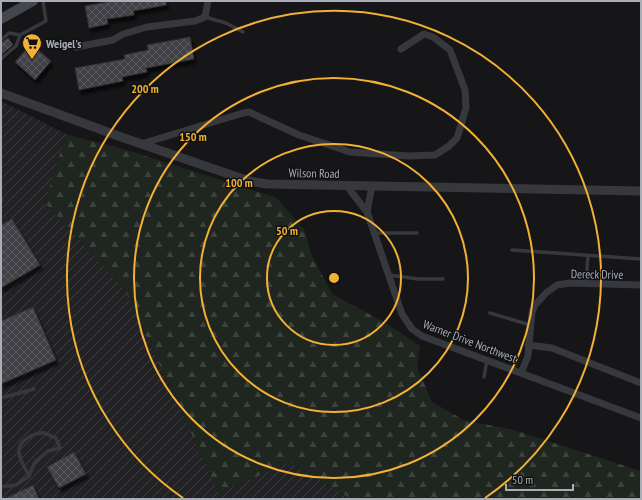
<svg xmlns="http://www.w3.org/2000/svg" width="642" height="500" font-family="'PT Sans Narrow',sans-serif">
<defs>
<pattern id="industrial-furrows" width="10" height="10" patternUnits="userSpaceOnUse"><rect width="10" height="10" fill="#222225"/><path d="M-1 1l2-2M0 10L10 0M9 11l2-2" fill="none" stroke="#3f3f43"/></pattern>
<pattern id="forest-firs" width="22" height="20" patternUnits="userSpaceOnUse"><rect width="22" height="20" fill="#1e261f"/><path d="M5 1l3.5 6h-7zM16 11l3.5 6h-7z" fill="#3c433d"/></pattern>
<pattern id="building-cross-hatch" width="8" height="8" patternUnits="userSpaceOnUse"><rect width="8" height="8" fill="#404145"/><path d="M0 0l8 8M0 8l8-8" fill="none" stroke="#595a5e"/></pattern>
<filter id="shadow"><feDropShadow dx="2.5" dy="4.5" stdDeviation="1" flood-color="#0009"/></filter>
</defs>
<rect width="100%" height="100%" fill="#161618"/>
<path fill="url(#industrial-furrows)" d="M1,101L66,134L45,203L124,288L219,493L290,462L352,499H1Z"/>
<path fill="url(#forest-firs)" d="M66,134L133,152L277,198L305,231L311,254L332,294L386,323L420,346L417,367L432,402L464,420L514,430L641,471V499H352L290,462L219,493L124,288L45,203Z"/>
<path fill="url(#building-cross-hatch)" stroke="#303034" filter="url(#shadow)" d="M113,1H166V5L133,11L134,15L107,19L108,24L89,28L85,6Z
M190,37L194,59L146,68L147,72L122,77L123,81L79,90L75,68L125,59L124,55L148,50L147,45Z
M8,38L13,45L1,55V43Z
M31,44L51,61L35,80L15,62Z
M12,219L40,265L1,288V225Z
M33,307L56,360L1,384V321Z
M74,452L86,474L59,488L47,467Z
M33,485L39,499H4Z"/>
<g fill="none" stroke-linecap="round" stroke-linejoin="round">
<path stroke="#37383d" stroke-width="3.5" d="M205,17L226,23L243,32
M20,35L46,21L43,1
M1,40L9,33L20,35L16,46L1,59
M1,200H2
M374,233H417
M512,250L641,259
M389,275L418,279H443
M586,284L588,255
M490,313L530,325
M484,377L487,360
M1,398L34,389
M1,487L16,485L29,476L35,462L48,451L60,448L56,438C53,437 48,434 44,433C34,432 18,441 19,452C20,461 25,468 29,476"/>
<path stroke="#37383d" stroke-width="7" d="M76,47L113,40L123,34L147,27L195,21L205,17L208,1
M141,144L243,113L249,112L299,135L350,152L409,156L435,155L449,146L457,138L466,108L465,90L450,50L433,37L424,34L401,49
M346,185L367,212
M372,186L367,212L402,314L412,329L422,336L641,418
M528,345L552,348L641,383
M521,373L528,356L532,312L535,305L546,293L557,285L570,283L641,285"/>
<path stroke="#37383d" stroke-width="9" d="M1,93L124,138L249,181L267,184L641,191"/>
<path stroke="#45474d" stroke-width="10" d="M1,19L33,1"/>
</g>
<g fill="none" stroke="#f2b134" stroke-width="2">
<circle cx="334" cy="278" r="67"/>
<circle cx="334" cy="278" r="134"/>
<circle cx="334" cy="278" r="200"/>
<path d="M183 498A267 267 0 1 1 485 498"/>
</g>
<defs>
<g id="supermarket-pin" transform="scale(1)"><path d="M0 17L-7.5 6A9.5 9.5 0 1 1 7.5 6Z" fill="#f2b134" stroke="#111113"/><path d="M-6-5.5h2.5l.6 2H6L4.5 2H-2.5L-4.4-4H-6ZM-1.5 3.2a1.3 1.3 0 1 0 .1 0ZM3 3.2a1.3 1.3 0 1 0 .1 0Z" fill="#111"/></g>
</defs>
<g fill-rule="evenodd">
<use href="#supermarket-pin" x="32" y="43"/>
</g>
<g text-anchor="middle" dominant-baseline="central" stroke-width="3" stroke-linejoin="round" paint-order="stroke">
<g font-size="12" font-weight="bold" fill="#a8adb8" stroke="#111113" text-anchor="start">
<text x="46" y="43">Weigel's</text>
</g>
<g font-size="12" fill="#a8adb8" stroke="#111113">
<text transform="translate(314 173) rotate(1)">Wilson Road</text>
<text transform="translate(597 274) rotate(1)">Dereck Drive</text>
<text transform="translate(470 341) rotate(21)">Warner Drive Northwest</text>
</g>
</g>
<circle cx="334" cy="278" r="6" fill="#f2b134" stroke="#111113" stroke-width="2"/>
<g font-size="12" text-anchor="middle" font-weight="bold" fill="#f2b134" stroke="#111113" stroke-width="3" stroke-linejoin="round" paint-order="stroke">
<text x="145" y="93">200 m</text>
<text x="193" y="141">150 m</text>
<text x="239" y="187">100 m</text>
<text x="287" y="235">50 m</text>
</g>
<rect width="642" height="500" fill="none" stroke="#a8adb8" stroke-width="4"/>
<path d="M506 484v6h67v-6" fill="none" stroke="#a8adb8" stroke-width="2"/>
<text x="512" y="484" font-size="12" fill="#a8adb8" stroke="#111113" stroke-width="3" paint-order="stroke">50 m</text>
</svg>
